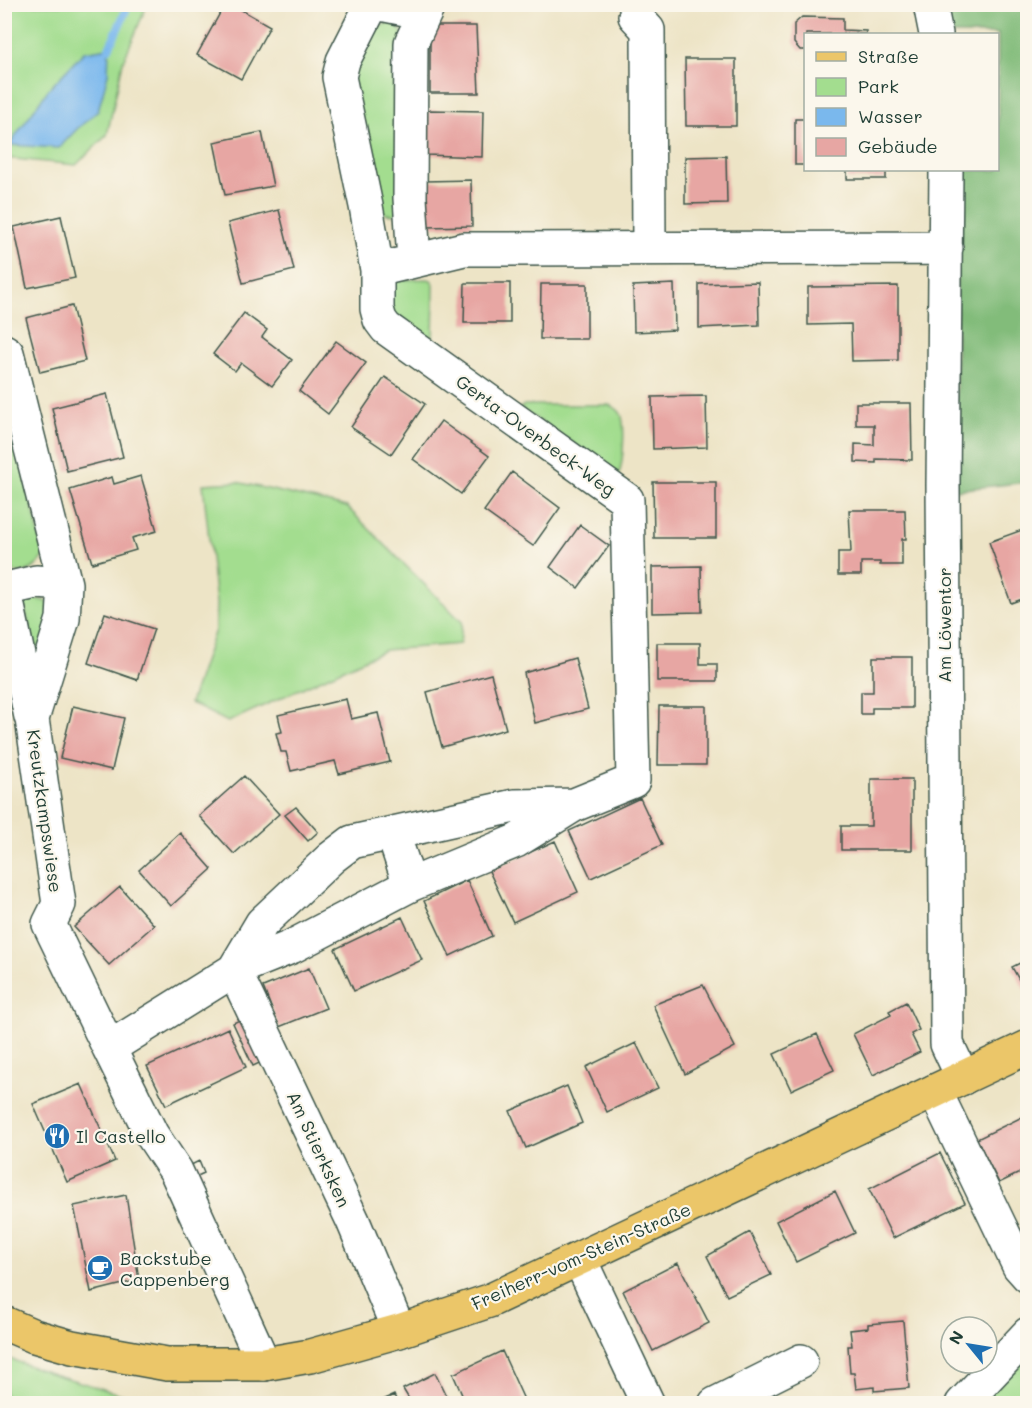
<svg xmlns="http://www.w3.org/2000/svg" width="1032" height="1408" font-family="Mali,sans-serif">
<rect width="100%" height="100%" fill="#fbf7ec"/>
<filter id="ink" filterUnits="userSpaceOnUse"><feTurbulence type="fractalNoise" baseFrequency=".0167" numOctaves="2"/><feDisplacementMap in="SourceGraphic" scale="12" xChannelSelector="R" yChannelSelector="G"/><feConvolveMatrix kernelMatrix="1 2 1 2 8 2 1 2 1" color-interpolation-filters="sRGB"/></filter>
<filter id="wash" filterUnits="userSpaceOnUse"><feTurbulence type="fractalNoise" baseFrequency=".008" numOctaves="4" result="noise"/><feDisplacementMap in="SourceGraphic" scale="24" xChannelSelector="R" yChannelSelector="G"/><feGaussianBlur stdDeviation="1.35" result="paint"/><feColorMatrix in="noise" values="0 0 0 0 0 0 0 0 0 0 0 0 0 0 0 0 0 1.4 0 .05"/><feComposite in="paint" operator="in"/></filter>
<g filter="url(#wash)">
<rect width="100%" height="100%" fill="#ede4c6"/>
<path fill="#a3dd8f" stroke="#618d62" stroke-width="1.5" d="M4,5H147L123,62L107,135L76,165L5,158Z
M387,23L397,25L403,34L399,211L394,215L386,214L379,210L350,87L354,60L374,29Z
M398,280L428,279L431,280L434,284L433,344L388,319L389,284Z
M4,386L44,556C35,571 19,579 5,566Z
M524,405H609C613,407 619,409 621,414C626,426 623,463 619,474L520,408Z
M237,482L347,507L462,622L460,644L385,650L228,722L190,703L215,630L216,603L203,484Z
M37,599L45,601L51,606L40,677L24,604L29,600Z
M1027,1347V1403H972Z
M4,1357L53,1374L133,1398V1403H5Z"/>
<path fill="#82bc7a" stroke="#507c57" stroke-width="1.5" d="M941,5H1028L1027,482L956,490L957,170H998V34H945Z"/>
<path fill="#7ab8ed" stroke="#4c7a90" stroke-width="1.5" d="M109,48L108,74L98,111L77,129L59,148L9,145L48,90L84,52Z"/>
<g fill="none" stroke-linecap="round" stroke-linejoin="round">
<path stroke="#7ab8ed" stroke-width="8" d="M109,48L129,4"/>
</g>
<g id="blocks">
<path fill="#e7a6a3" d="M225,4H231L270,26L241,79L197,55Z
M802,17L843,18V30L866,31V34H806V50H800L794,43V24Z
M430,26H476L479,93H430Z
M685,59H736V126H686Z
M427,110L483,111L482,157L426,155Z
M795,119H806V165H795Z
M262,132L273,186L225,195L214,142Z
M726,156L727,203L685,204V157Z
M847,170H886V179H847Z
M471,180L472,226L426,227L425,181Z
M279,210L294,270L243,283L228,223Z
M61,216L75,278L27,288L14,227Z
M758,282L759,325L699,328V284Z
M465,283H510V323H464Z
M541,284H587V339H540Z
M674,284L675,330L634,332L633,286Z
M898,286V360L852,361L851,324L808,325V287Z
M72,306L85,361L40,372L26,318Z
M244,313L267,330L262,337L292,360L272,386L241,363L235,371L213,354Z
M336,341L366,363L328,414L299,391Z
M385,377L425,404L391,454L351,427Z
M107,394L123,457L67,471L52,408Z
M706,396L707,447L653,449L652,397Z
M856,403H911L912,460L876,459V463L855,462V444L874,445V425H856Z
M441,421L489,456L461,494L413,459Z
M512,472L560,508L533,546L484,511Z
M141,476L157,531L132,538L136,550L92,563L70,490L112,477L114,484Z
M653,482H716V538H654Z
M849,510H905L906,539H902V565H880V562H861V575H838V552H851Z
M580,525L609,546L578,588L550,567Z
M1028,528V597L1011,603L989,542Z
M701,566L702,612L652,613V567Z
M105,613L154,629L137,680L88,663Z
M657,643H700V664H717V681H657Z
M873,657H912V708H872V714H861V692H873Z
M575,658L588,709L535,723L524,673Z
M491,674L506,729L442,747L427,692Z
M346,699L351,719L378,713L390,762L339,774L335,761L291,771L286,752H281L276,733L282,732L278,715Z
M73,706L124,718L112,770L60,758Z
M659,706H706V765H658Z
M244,776L279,814L234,854L199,816Z
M871,779H912V850H841V826H871Z
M640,798L662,845L591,878L569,831Z
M296,807L318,832L308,841L285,815Z
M180,833L212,869L171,906L139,870Z
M555,841L578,892L513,922L489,871Z
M467,880L492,936L450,956L424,901Z
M120,887L154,925L109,965L74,927Z
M402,917L422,960L354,991L335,949Z
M1028,959V996L1012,967Z
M309,968L326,1008L279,1027L263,987Z
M703,985L735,1047L685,1074L653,1005Z
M906,1002L919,1030L911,1034L920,1052L873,1075L853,1034L891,1015L889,1011Z
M244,1018L264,1061L253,1066L233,1023Z
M228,1028L246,1067L166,1105L147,1066Z
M817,1034L834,1070L791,1090L774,1054Z
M636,1043L658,1088L607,1112L586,1067Z
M81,1084L115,1161L67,1182L33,1104Z
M567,1086L582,1123L526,1148L510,1111Z
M1024,1116L1025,1119L1028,1118V1169L999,1183L977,1139Z
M940,1153L965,1203L893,1238L869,1189Z
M199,1161L204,1173L193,1178L187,1167Z
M835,1191L855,1233L796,1262L776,1221Z
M126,1195L139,1280L91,1292L74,1206Z
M750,1232L771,1275L727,1296L707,1256Z
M678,1263L709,1323L653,1351L623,1291Z
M903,1321L909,1388L874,1391V1387L856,1389L854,1373H850L848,1346H852L850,1330L868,1328V1324Z
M502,1351L526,1404H466L453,1374Z
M435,1373L450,1404H412L403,1389Z
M394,1395L398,1404H374Z"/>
</g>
</g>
<g filter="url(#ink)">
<use href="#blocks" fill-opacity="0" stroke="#3e564a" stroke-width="1.5"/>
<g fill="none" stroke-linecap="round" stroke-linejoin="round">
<g stroke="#3e564a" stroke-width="36">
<path id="minor" d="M381,4L425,13
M930,4L936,34
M635,16L648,30L649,248
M946,170L943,485L947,1044L963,1078
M414,261L410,198L411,43L429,4
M377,270L464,249L946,248
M4,351L7,353L65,584L63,619L32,719L59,904L49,924L109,1048L234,970L291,947L410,885L516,841L574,805L633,781L627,500L386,328L380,320L377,309V270L366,206L339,77L343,61L372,4
M4,587L31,717
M6,589L36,582L65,584
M393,834L410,885
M234,970L262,923L331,858L352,842L514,806L574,805
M234,970L353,1221L399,1331
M109,1048L152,1135L176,1171L264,1364
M935,1091L1019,1266L1028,1276
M580,1260L648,1404
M715,1404L801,1361
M962,1404L1028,1334"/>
</g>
<g stroke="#3e564a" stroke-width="36">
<path id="major" d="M4,1323L34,1336L72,1347L167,1364H264L310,1356L399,1331L489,1301L1028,1047"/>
</g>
<use href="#minor" stroke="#fff" stroke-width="33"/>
<use href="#major" stroke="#ebc669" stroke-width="33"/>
</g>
</g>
<defs>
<g id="restaurant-disc" transform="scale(1.35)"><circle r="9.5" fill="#1f6fb2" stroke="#fbf7ec"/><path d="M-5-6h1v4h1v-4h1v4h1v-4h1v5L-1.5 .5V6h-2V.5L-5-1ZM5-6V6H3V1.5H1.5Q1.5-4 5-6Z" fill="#fff"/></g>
<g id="cafe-disc" transform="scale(1.35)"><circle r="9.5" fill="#1f6fb2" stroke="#fbf7ec"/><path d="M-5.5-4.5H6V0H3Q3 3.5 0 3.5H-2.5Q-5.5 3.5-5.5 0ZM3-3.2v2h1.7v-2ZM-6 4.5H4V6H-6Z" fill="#fff"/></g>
</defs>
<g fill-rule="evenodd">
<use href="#restaurant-disc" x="57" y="1136"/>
<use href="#cafe-disc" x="100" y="1268"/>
</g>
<g text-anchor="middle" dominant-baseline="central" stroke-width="4.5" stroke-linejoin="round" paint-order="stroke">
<g font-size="18" fill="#1f3d34" stroke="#fbf7ec">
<text transform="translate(536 435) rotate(36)">Gerta-Overbeck-Weg</text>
<text transform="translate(944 625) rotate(-90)">Am Löwentor</text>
<text transform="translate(45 811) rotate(82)">Kreutzkampswiese</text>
<text transform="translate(319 1149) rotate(65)">Am Stierksken</text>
<text transform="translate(581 1256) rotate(-24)">Freiherr-vom-Stein-Straße</text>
</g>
<g font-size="18" fill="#1f3d34" stroke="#fbf7ec" text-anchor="start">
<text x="76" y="1136">Il Castello</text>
<text x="120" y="1258">Backstube<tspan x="120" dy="21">Cappenberg</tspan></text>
</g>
</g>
<rect width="1032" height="1408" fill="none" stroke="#fbf7ec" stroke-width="24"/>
<rect x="804" y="33" width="195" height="138" fill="#fbf7ec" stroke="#a3ada2" stroke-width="1.5"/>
<rect x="816" y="52" width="30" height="9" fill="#ebc669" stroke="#a3ada2" stroke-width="1.5"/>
<text x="858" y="63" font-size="18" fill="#1f3d34">Straße</text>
<rect x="816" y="78" width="30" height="18" fill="#a3dd8f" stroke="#a3ada2" stroke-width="1.5"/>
<text x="858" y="93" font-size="18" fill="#1f3d34">Park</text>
<rect x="816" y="108" width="30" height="18" fill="#7ab8ed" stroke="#a3ada2" stroke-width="1.5"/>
<text x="858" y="123" font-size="18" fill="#1f3d34">Wasser</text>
<rect x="816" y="138" width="30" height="18" fill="#e7a6a3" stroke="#a3ada2" stroke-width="1.5"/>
<text x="858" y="153" font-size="18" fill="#1f3d34">Gebäude</text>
<g transform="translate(969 1345) rotate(300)"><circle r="28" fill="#fbf7ec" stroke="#a3ada2" stroke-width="1.5"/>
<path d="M0-4.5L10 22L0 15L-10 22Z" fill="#1f6fb2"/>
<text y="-9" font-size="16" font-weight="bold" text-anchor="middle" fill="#1f3d34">N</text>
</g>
</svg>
